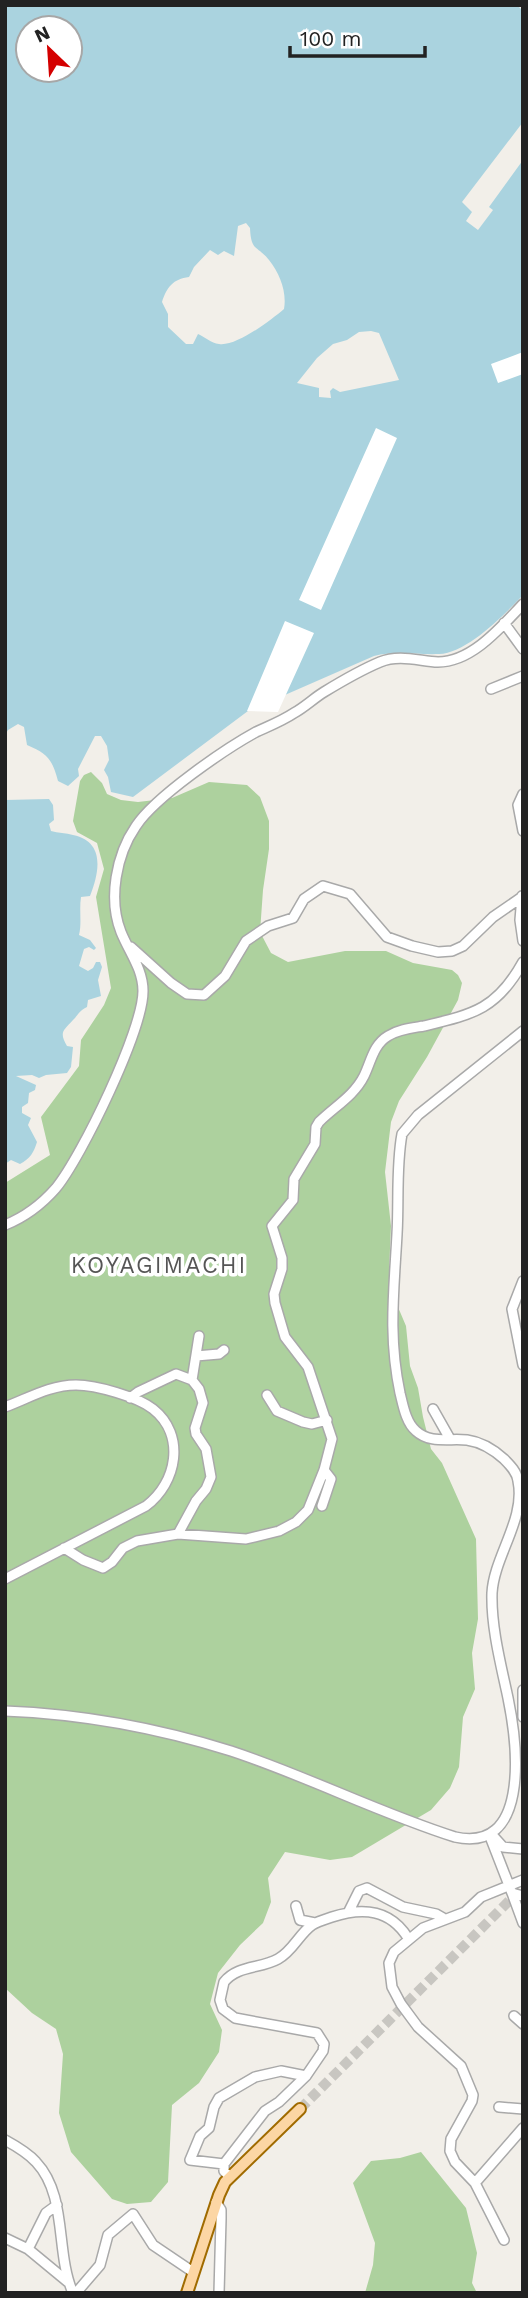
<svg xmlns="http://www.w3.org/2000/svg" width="528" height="2298" font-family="'Work Sans',sans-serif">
<rect width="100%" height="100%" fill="#f2efe9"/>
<path fill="#add19e" d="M91,772L102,783L107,794L121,800L138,802L172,798L209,782L247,785L260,797L269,821V849L263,890L260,932L271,953L288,962L345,951H386L413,963L452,970L458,975L462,983L458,1000L427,1057L399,1101L391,1122L385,1172L391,1226L389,1271L395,1300L406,1326L410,1366L418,1388L423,1417L431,1449L442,1463L476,1539L478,1619L472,1653L475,1689L463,1717L459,1767L450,1788L431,1810L352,1857L330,1860L285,1852L268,1878L271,1902L263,1923L240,1945L218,1973L210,2004L222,2030L219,2052L199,2083L172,2105L168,2182L151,2202L127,2204L112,2199L71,2152L59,2113L63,2054L56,2029L32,2013L5,1988V1183L50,1155L41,1117L79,1066L81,1040L104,1005L111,988L96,897L104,869L97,843L77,832L73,821L80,781L84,775Z
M421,2152L466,2208L477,2253L472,2283L477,2293H365L373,2265L375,2243L353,2183L371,2161L400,2158Z"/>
<path fill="#aad3df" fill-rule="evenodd" d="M5,5H517L523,11V122L462,202L472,212L466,221L478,230L493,210L489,207L523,160V595C504,615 467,653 439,654C416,655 396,650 374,656L248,711L133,797L111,792L108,777L104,770L109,760L107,746L101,736H95L78,769L79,776L68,786L58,781C52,759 48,754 27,745L24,727L18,724L8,730L5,735ZM28,28H70V70H28ZM246,223L250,228C251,252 257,245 269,260C280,274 287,292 284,309C271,320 236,347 219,344C211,343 205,337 198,334L193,344H186L168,327V314L162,302C167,287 173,279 189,277L194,267L210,250L218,255L224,251L234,256L238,226ZM371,331L379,333L399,380L340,392L333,388L330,391L331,398L319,397V388L297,383L317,358L333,344L347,340L359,332Z
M49,799L53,805L54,820L49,824L51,831C58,833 66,833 73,835C106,842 99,873 90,896L81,897C79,910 82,923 79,935L90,940L96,948L94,950L89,947L84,949L79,966L88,971L93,968L96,962H100L102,967L98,980L101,996L88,1000L87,1007C79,1011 79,1014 73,1020C63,1031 59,1032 67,1046L73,1047L71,1067L67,1073L46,1075L39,1078L32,1075L16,1076L36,1085L35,1090L29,1093L28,1103L22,1107V1113L31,1118L28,1125L37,1142C34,1152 30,1159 20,1164L11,1160L5,1164V800Z"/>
<path fill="#fff" d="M523,352V374L498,383L491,364Z
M376,428L397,438L321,610L299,600Z
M285,621L314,633L278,712L247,711Z"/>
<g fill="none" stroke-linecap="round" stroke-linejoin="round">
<path stroke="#c8c6c1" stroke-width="10" stroke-dasharray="10 5" stroke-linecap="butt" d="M300,2109L523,1887"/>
<g stroke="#a9a9a9" stroke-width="12">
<path id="minor" d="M504,623L523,649
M491,689L523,676
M523,794L518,805L523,831
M522,896L520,920L523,941
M131,947L171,983L187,994L204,995L225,976L246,941L268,926L293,918L304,899L323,886L350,894L387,937L412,946L438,952L452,951L463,946L493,917L522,897
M5,1225C25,1217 42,1204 56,1188C82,1156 143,1030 143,991C143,969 129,952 121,932C108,899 116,855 136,826C155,797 225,749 256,732C269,726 282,721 294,713C305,707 314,698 324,692C342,681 361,670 380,662C399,654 419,661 438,662C472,662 501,627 523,604
M523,1281L512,1309L523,1365
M196,1356L219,1354L224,1350
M192,1380L199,1336
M267,1395L277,1411L303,1422L312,1424L327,1420
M130,1398L138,1392L176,1374L192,1380L199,1389L203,1403L195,1428L196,1434L206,1449L211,1477L206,1489L196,1501L178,1534
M5,1407C29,1398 50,1385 76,1385C96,1385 138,1397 153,1409C186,1435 177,1483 146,1506L5,1579
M433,1409L450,1439
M322,1506L331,1479L324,1470
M64,1548L83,1560L103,1568L112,1562L123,1548L137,1541L178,1534L246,1539L279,1531L296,1522L308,1510L324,1470L332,1439L308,1367L285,1337L275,1303L274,1294L282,1269V1258L272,1226L293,1200L294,1179L315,1144L316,1127L319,1122C334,1107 354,1096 364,1076C371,1062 373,1045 388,1036C399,1029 412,1028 424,1026C474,1014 497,1009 523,962
M523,1690V1717
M5,1711C81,1714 158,1728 231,1751C307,1776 379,1813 455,1837C528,1853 519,1752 508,1698C501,1665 491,1627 492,1593C494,1556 526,1519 518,1481C517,1472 510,1465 504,1459C494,1450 481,1442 467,1440C450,1438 430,1444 416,1431C406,1423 403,1405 400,1393C388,1336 394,1291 397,1234C399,1201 396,1166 402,1134L418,1115L523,1031
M494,1837L503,1847L523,1849
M491,1839L512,1893L523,1896
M512,1893L523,1923
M296,1906L300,1920L315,1923
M349,1911L359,1891L367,1888L403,1907L436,1914L443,1918
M514,2016L523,2024
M499,2107L523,2109
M5,2140C16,2146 28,2153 36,2162C68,2196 55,2252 73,2293
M224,2164L190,2160L200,2136L209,2128L214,2107L219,2098L255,2077L281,2071L306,2076
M230,2177L224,2171V2164L265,2111L279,2102L306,2076L323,2051L324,2044L317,2033L235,2018L223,2009L220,2000L224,1982C238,1965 260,1969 278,1959C293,1951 299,1934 312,1925C318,1921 326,1919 332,1917C363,1907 390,1909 408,1938
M475,2183L523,2128
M216,2202L221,2210V2219L219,2293
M5,2238L28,2249L68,2282
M504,2240L475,2183L455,2162L450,2151L451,2139L472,2101L473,2095L461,2066L418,2027L401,2004L392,1987L389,1963L394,1952L423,1928L465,1912L481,1897L523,1880
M28,2249L46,2213L57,2205
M76,2293L100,2265L108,2235L133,2214L153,2245L193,2272"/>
</g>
<g stroke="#a06b00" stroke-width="14">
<path id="major" d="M187,2293L219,2195L225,2182L300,2109"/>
</g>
<use href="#minor" stroke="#fff" stroke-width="9"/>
<use href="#major" stroke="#fcd6a4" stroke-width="10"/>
</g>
<g text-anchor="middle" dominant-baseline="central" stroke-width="7" stroke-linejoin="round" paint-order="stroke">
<g font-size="23" letter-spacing="2" fill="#555" stroke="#fff">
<text x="159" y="1265">KOYAGIMACHI</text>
</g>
</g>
<rect width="528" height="2298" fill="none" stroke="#222222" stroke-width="14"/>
<g transform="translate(49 49) rotate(335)"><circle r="33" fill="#ffffff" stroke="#a7a7a7" stroke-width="2"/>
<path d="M0-5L12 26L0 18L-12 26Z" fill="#d40000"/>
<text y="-10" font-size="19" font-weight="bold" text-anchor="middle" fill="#222222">N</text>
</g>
<path d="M290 46v10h135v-10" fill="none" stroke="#222222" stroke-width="3.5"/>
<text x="300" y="46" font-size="21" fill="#222222" stroke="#ffffff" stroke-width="5" paint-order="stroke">100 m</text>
</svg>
